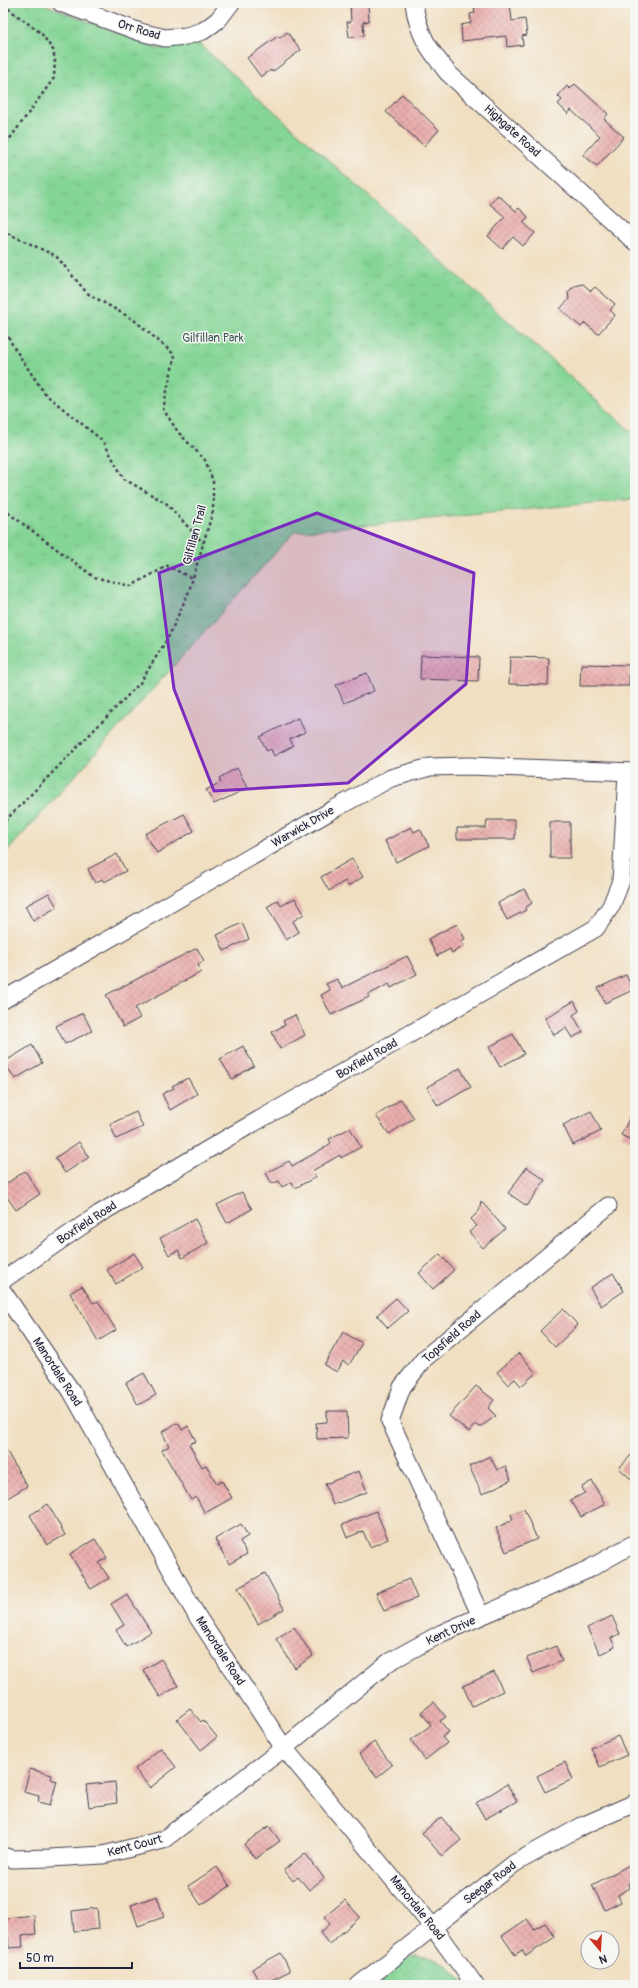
<svg xmlns="http://www.w3.org/2000/svg" width="638" height="1988" font-family="Pangolin,sans-serif">
<defs>
<pattern id="grass-dots" width="8" height="8" patternUnits="userSpaceOnUse"><rect width="8" height="8" fill="#85d596"/><path d="M2 2h.1M6 6h.1" fill="none" stroke="#73b782" stroke-width="1.8" stroke-linecap="round"/></pattern>
<pattern id="park-tufts" width="24" height="20" patternUnits="userSpaceOnUse"><rect width="24" height="20" fill="#85d596"/><path d="M3 7l-1-3M5 7V3M7 7l1-3M15 17l-1-3M17 17v-4M19 17l1-3" fill="none" stroke="#73b782"/></pattern>
<pattern id="building-cross-hatch" width="8" height="8" patternUnits="userSpaceOnUse"><rect width="8" height="8" fill="#eaafad"/><path d="M0 0l8 8M0 8l8-8" fill="none" stroke="#c89696"/></pattern>
</defs>
<rect width="100%" height="100%" fill="#f6f6f2"/>
<filter id="ink" filterUnits="userSpaceOnUse"><feTurbulence type="fractalNoise" baseFrequency=".025" numOctaves="2"/><feDisplacementMap in="SourceGraphic" scale="8" xChannelSelector="R" yChannelSelector="G"/><feConvolveMatrix kernelMatrix="1 2 1 2 8 2 1 2 1" color-interpolation-filters="sRGB"/></filter>
<filter id="wash" filterUnits="userSpaceOnUse"><feTurbulence type="fractalNoise" baseFrequency=".012" numOctaves="4" result="noise"/><feDisplacementMap in="SourceGraphic" scale="16" xChannelSelector="R" yChannelSelector="G"/><feGaussianBlur stdDeviation="0.9" result="paint"/><feColorMatrix in="noise" values="0 0 0 0 0 0 0 0 0 0 0 0 0 0 0 0 0 1.4 0 .05"/><feComposite in="paint" operator="in"/></filter>
<g filter="url(#wash)">
<rect width="100%" height="100%" fill="#f1dfc1"/>
<path fill="url(#grass-dots)" stroke="#547c68" d="M414,1956C440,1957 450,1965 466,1985H368L401,1960Z"/>
<path fill="url(#park-tufts)" stroke="#547c68" d="M3,3H41L159,49L197,42L635,435V499L294,532L3,856Z"/>
<g id="blocks">
<path fill="url(#building-cross-hatch)" d="M350,3H368L369,21L363,22L364,36L349,37L347,22H351Z
M478,3H510L512,21L525,19L527,35L522,36L523,45L507,47L506,36L462,41L461,25L471,23L470,14L475,13L474,5H478Z
M287,32L301,50L272,72L271,70L261,77L247,58L278,36L280,38Z
M575,84L608,114L604,119L624,137L597,166L583,155L600,136L571,110L568,114L558,104L562,100L558,96L567,86L570,89Z
M402,94L439,130L424,146L386,112Z
M498,195L516,211L519,208L528,217L523,222L535,233L523,246L513,237L502,249L488,236L505,217L490,204Z
M583,284L591,291L595,287L615,304L610,310L615,315L598,334L585,323L581,327L560,309L569,299L568,292L574,286Z
M421,655L479,657L478,681L420,679Z
M510,657L549,658L548,685L509,684Z
M581,664L629,665V686H580Z
M367,673L374,691L344,703L336,685Z
M298,718L305,732L290,739L293,746L274,756L271,749L267,751L260,737Z
M237,768L248,788L214,804L206,790L221,782L219,778Z
M184,814L194,831L157,853L145,834Z
M487,820H515V839H457V828H486Z
M550,822H570V858H550Z
M411,827L414,832L420,829L429,846L396,862L385,841Z
M117,854L126,871L104,882L102,879L95,883L88,869Z
M352,859L363,877L348,886L345,881L329,891L321,877Z
M524,889L532,903L525,908L526,910L507,920L498,903Z
M49,893L57,907L33,921L25,906Z
M295,898L304,914L293,921L299,932L286,940L267,907L278,900L281,906Z
M242,923L249,939L224,951L217,935Z
M457,924L465,939L461,941L464,946L452,953L450,949L437,956L428,939Z
M197,948L204,961L198,965L201,972L135,1008L140,1018L123,1027L106,995Z
M407,956L417,974L391,988L389,984L368,995L369,997L331,1015L321,995L330,990L326,984L337,979L342,988Z
M626,975L633,990L605,1003L598,988Z
M574,1001L579,1011L573,1015L583,1032L572,1038L566,1028L554,1035L545,1018Z
M83,1013L92,1031L65,1044L56,1026Z
M295,1015L305,1035L280,1049L272,1032L285,1025L283,1021Z
M513,1034L524,1054L500,1067L489,1047Z
M32,1045L42,1063L15,1079L4,1062Z
M243,1046L254,1066L232,1079L220,1059Z
M460,1068L471,1087L438,1106L427,1087Z
M188,1078L197,1094L170,1110L162,1094L174,1088L172,1086Z
M401,1099L414,1118L389,1134L376,1116Z
M635,1107V1142L621,1135Z
M591,1111L601,1131L573,1145L563,1125Z
M136,1112L143,1127L116,1139L110,1124Z
M350,1128L361,1147L341,1158L340,1155L312,1171L316,1177L295,1188L292,1182L282,1187L279,1181L272,1184L266,1173L289,1161L292,1166L322,1149L331,1143L329,1139Z
M79,1142L89,1157L65,1173L55,1158Z
M527,1167L545,1180L527,1206L508,1193Z
M25,1171L40,1194L16,1210L3,1191V1186Z
M242,1192L252,1209L227,1223L217,1205Z
M481,1201L505,1229L483,1248L469,1232L477,1226L471,1219L479,1211Z
M195,1219L208,1243L182,1258L178,1250L169,1255L160,1238Z
M134,1253L143,1267L116,1284L107,1270Z
M440,1254L454,1270L433,1289L419,1273Z
M613,1273L624,1291L601,1306L590,1288Z
M82,1286L93,1303L98,1301L116,1330L98,1341L70,1293Z
M396,1298L408,1311L388,1328L377,1315Z
M563,1309L578,1325L555,1347L540,1331Z
M343,1332L362,1343L349,1365L343,1361L337,1372L324,1365Z
M519,1353L536,1373L521,1386L515,1379L508,1385L497,1372Z
M144,1373L156,1395L138,1405L126,1383Z
M476,1386L494,1400L488,1408L496,1416L480,1427L475,1424L469,1432L449,1416Z
M327,1411H347L348,1438L317,1439L316,1423L327,1422Z
M178,1423L182,1430L188,1426L196,1441L189,1444L202,1467L206,1465L217,1484L222,1481L232,1498L205,1513L196,1497L191,1500L162,1450L169,1446L162,1432Z
M3,1445L27,1486L3,1501Z
M635,1451V1483L619,1468Z
M490,1456L497,1470L505,1466L511,1480L482,1494L469,1466Z
M359,1471L367,1492L333,1505L325,1484Z
M592,1481L605,1504L581,1517L571,1500L585,1493L582,1487Z
M48,1504L65,1535L47,1545L30,1515Z
M524,1509L537,1539L506,1552L496,1528L513,1520L511,1514Z
M376,1511L388,1539L370,1547L363,1531L347,1538L342,1525Z
M241,1524L248,1536L240,1541L247,1554L229,1564L215,1539Z
M95,1539L107,1558L99,1563L109,1578L91,1589L70,1554Z
M265,1573L284,1609L258,1624L238,1588Z
M409,1579L417,1598L384,1611L376,1593Z
M127,1594L151,1632L126,1647L116,1630L124,1625L111,1604Z
M612,1616L620,1634L611,1638L615,1647L600,1654L587,1628Z
M294,1627L313,1656L295,1668L276,1639Z
M556,1646L562,1661L533,1673L527,1658Z
M161,1659L178,1686L160,1697L143,1670Z
M494,1672L503,1691L472,1706L463,1686Z
M434,1702L446,1717L440,1721L449,1732L442,1737L447,1743L425,1760L411,1740L431,1725L421,1712Z
M190,1709L201,1722L203,1720L217,1737L201,1750L177,1719Z
M618,1736L627,1755L600,1767L591,1748Z
M374,1742L392,1765L377,1777L359,1754Z
M161,1748L176,1767L150,1788L135,1769Z
M565,1762L573,1779L545,1792L537,1776Z
M30,1769L52,1775L51,1779L57,1781L50,1805L38,1802L39,1796L24,1792Z
M115,1782L117,1803L89,1807L86,1785Z
M507,1784L517,1801L485,1819L476,1803Z
M441,1817L461,1840L442,1856L422,1833Z
M269,1826L280,1841L255,1859L244,1844Z
M305,1853L324,1878L309,1890L298,1877L293,1881L284,1870Z
M635,1862V1881L628,1884L630,1888L618,1895L621,1902L605,1910L592,1885Z
M217,1867L230,1886L201,1905L188,1886Z
M157,1896L164,1917L138,1926L131,1905Z
M345,1900L360,1917L329,1944L320,1933L330,1924L324,1917Z
M97,1908L99,1929L74,1931L72,1911Z
M34,1915L36,1934L22,1936L23,1947L9,1948L6,1918Z
M527,1919L534,1929L545,1923L555,1937L526,1956L522,1950L515,1955L502,1936Z
M281,1953L290,1971L261,1985L252,1969Z"/>
</g>
</g>
<g filter="url(#ink)">
<use href="#blocks" fill-opacity="0" stroke="#413e4f" stroke-width="1"/>
<g fill="none" stroke-linecap="round" stroke-linejoin="round">
<g stroke="#413e4f" stroke-width="19">
<path id="street" d="M61,3L140,32L165,38L186,36L203,31L218,20L231,3
M414,3C418,35 429,49 448,73L635,242
M3,1000L334,809L391,778L430,767L468,766L635,772
M3,1280L99,1214L229,1137L596,928L611,906L621,881L627,773
M3,1292L72,1392L197,1616L284,1748L432,1926L475,1985
M481,1616L390,1421L402,1387L425,1358L608,1206
M3,1856L12,1859L50,1858L103,1855L163,1840L284,1748L389,1662L442,1633L587,1570L635,1543
M359,1985L515,1863L582,1826L635,1803"/>
</g>
<path stroke="#413e4f" stroke-width="2.5" stroke-dasharray="3 3" stroke-linecap="butt" d="M3,5L41,33L53,50L55,60L54,78L3,148
M3,217L5,232L56,256L87,293L134,320L175,355L163,409L178,432L205,460L213,481V511L189,591L169,636L140,683L3,823
M3,239L5,232
M3,326L13,346L45,394L103,441L124,479L166,503L203,543
M3,509L94,577L131,586L167,566L192,578"/>
<use href="#street" stroke="#fff" stroke-width="17"/>
</g>
</g>
<path fill="#7b2cbf" fill-opacity="0.2" stroke="#7b2cbf" stroke-width="3" stroke-linejoin="round" d="M317,513L474,573L466,684L348,783L214,791L174,689L159,573Z"/>
<g text-anchor="middle" dominant-baseline="central" stroke-width="3" stroke-linejoin="round" paint-order="stroke">
<g font-size="12" fill="#22223b" stroke="#f6f6f2">
<text transform="translate(139 30) rotate(17)">Orr Road</text>
<text transform="translate(512 131) rotate(42)">Highgate Road</text>
<text transform="translate(195 535) rotate(-75)">Gilfillan Trail</text>
<text transform="translate(303 827) rotate(-30)">Warwick Drive</text>
<text transform="translate(367 1059) rotate(-30)">Boxfield Road</text>
<text transform="translate(87 1223) rotate(-33)">Boxfield Road</text>
<text transform="translate(452 1337) rotate(-41)">Topsfield Road</text>
<text transform="translate(57 1372) rotate(57)">Manordale Road</text>
<text transform="translate(451 1631) rotate(-25)">Kent Drive</text>
<text transform="translate(220 1651) rotate(57)">Manordale Road</text>
<text transform="translate(135 1846) rotate(-15)">Kent Court</text>
<text transform="translate(490 1883) rotate(-37)">Seegar Road</text>
<text transform="translate(417 1908) rotate(51)">Manordale Road</text>
</g>
<g font-size="12" fill="#405856" stroke="#f6f6f2">
<text x="213" y="338">Gilfillan Park</text>
</g>
</g>
<rect width="638" height="1988" fill="none" stroke="#f6f6f2" stroke-width="16"/>
<g transform="translate(600 1950) rotate(162)"><circle r="19" fill="#f6f6f2" stroke="#a1a1a9"/>
<path d="M0-3L7 15L0 10L-7 15Z" fill="#c8321e"/>
<text y="-6" font-size="11" font-weight="bold" text-anchor="middle" fill="#22223b">N</text>
</g>
<path d="M20 1962v6h112v-6" fill="none" stroke="#22223b" stroke-width="2"/>
<text x="26" y="1962" font-size="12" fill="#22223b" stroke="#f6f6f2" stroke-width="3" paint-order="stroke">50 m</text>
</svg>
